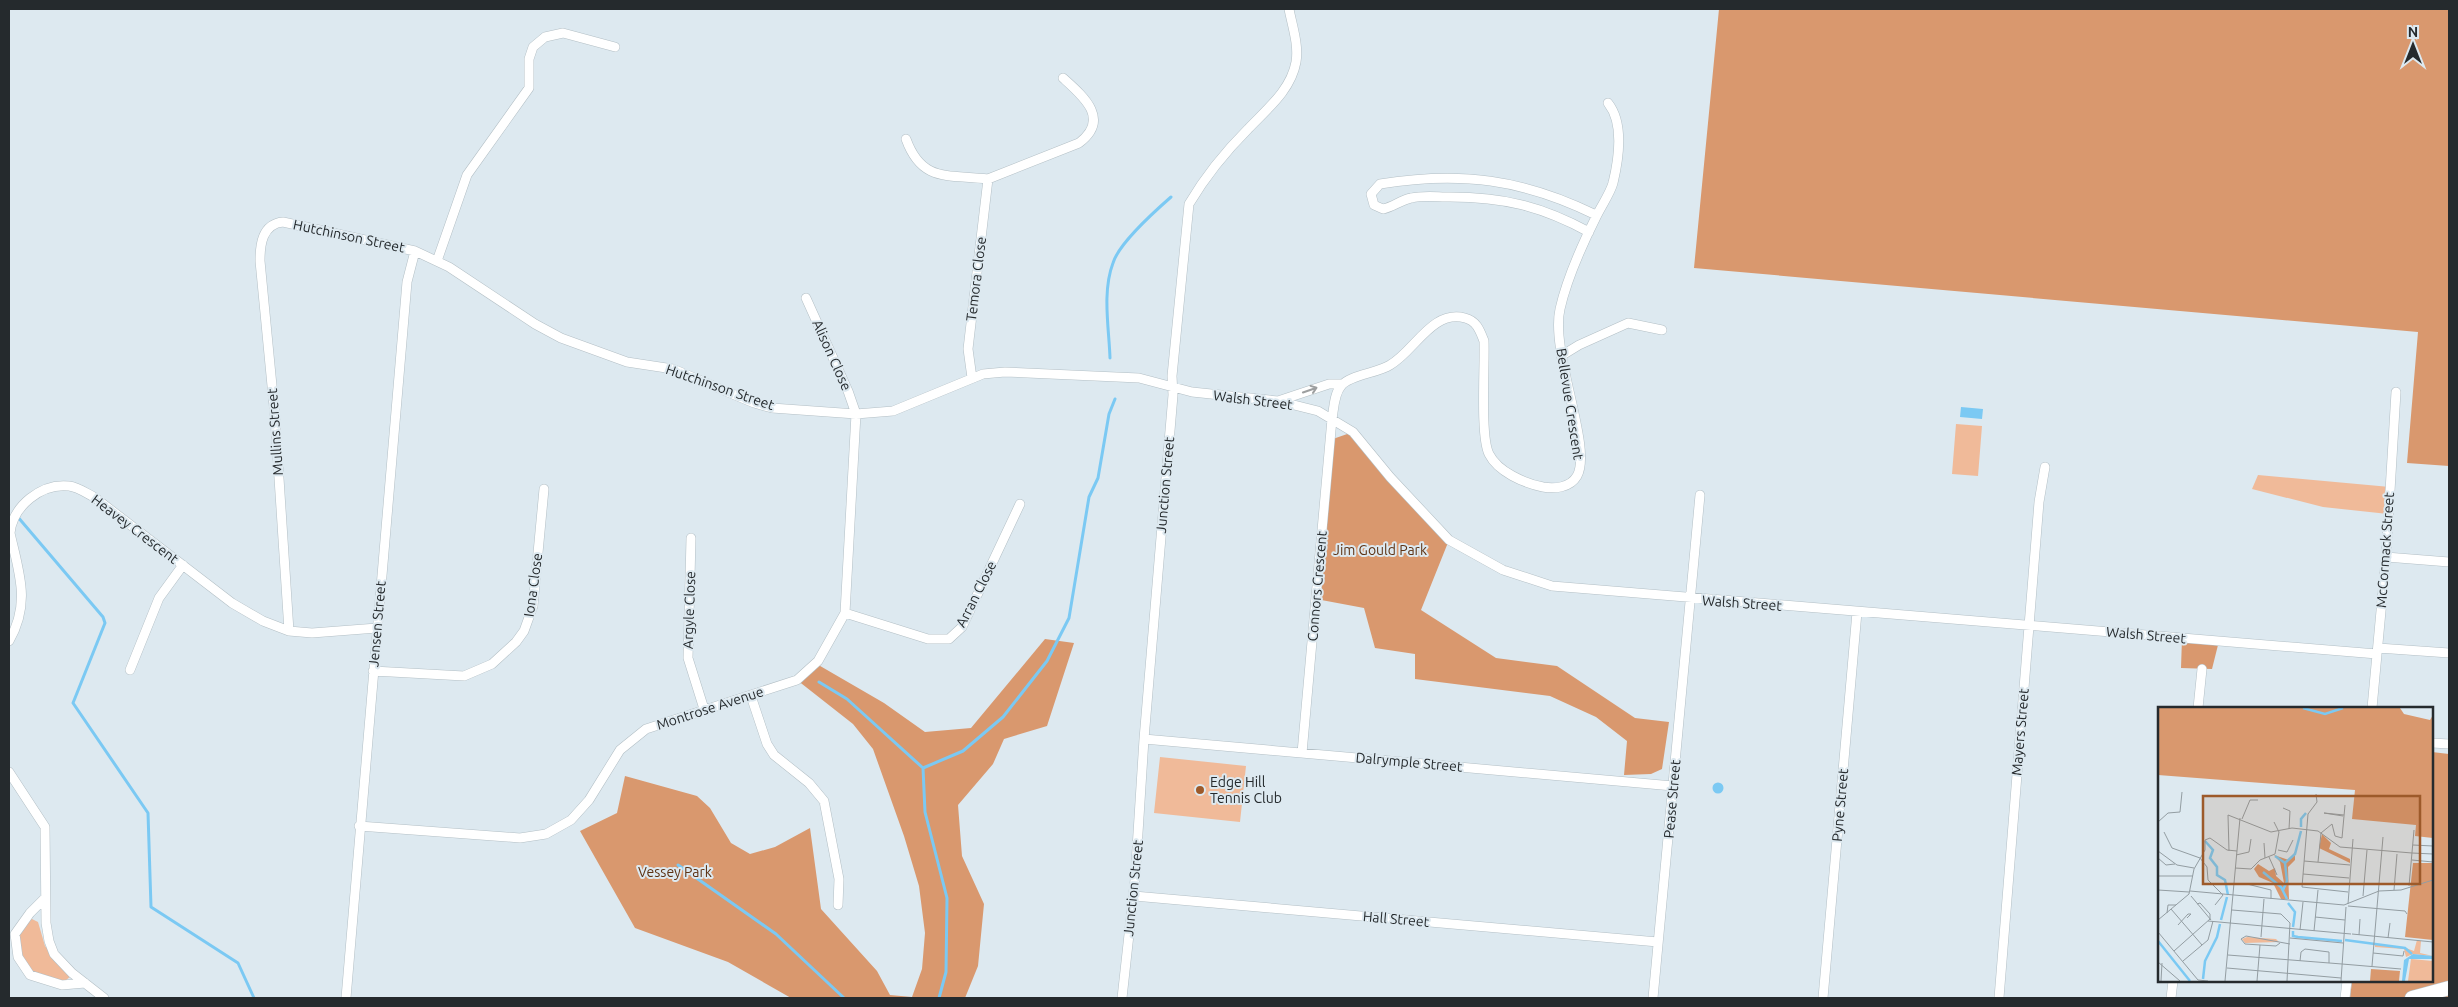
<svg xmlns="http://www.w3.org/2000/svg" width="2458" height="1007" font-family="Ubuntu,sans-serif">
<rect width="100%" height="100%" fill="#dde9f0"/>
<path fill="#f0ba99" d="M1956,424L1982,426L1978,476L1952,474Z
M2258,475L2390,487L2388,514L2323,507L2252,489Z
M1160,757L1246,766L1240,822L1154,813Z
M32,919L38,922L45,946L71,976L65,981C53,979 39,978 31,969C19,957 9,925 32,919Z"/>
<path fill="#d9986e" d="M1719,9H2449V466L2407,463L2418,332L1694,268Z
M1353,432L1449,540L1421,610L1496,658L1557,666L1635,718L1669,722L1662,769L1651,774L1624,775L1627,741L1596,717L1550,696L1415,679V654L1375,648L1364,608L1316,599L1330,440Z
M2182,638L2219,641L2212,669L2181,668Z
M1045,639L1074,643L1047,726L1004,739L993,764L958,805L962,856L984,904L978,966L965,998H791L728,962L635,928L580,831L617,813L625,776L697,796L710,808L731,843L750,854L775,847L810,828L821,909L877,971L890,995L912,997L922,969L925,933L919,886L904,836L873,749L853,724L797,680L815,663L884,703L925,732L971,728Z
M2432,752L2449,754V998H2350L2352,981H2432Z"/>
<path fill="#7bc9f3" d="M1961,407L1983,409L1982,419L1960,417Z
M1712.5 788a5.5 5.5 0 1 1 11 0a5.5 5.5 0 1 1-11 0Z"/>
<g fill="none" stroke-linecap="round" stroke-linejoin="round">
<path stroke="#7bc9f3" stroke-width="3" d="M1110,358C1109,328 1102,292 1113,263C1119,243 1155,211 1171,197
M17,516L103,617L105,623L73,703L148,813L151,907L238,963L254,998
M819,682L847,699L923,768L925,812L947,898L946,972L939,998
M923,768L963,751L1003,717L1047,661L1069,618L1089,497L1098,478L1109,414L1115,399
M678,865L776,934L844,998"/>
<g stroke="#b3bfc5" stroke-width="10">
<path id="street" d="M906,139C922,183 948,174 988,179L968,349L972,378
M988,179L1079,143C1111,119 1083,96 1063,78
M1589,232C1541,206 1503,197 1450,197C1437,197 1424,195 1411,198C1401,200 1393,207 1383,209L1374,205L1371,194L1380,184C1460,171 1523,179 1596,215
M437,261L467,175L529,88V59L533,47L545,37L563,33L615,47
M1561,356L1579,345L1628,323L1662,330
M1278,401L1329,384H1342
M691,538L688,658L704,709
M2386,557L2449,562
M845,613L928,639H949L962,627L1020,504
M289,631L275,417L260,261C260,245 262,224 283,222L415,251L449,267L535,324L561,338L627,362L673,369L754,403L772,408L856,414L893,411L983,374L1005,372L1139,378L1192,392L1278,401L1318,411L1353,432L1390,477L1449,540L1503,570L1552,586L2377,654
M9,641C31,603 19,573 10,533C13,506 41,483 69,486C78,487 86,493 94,497L232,603L263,621L289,631L312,633L377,628
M2378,648L2449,653
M130,670L159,598L183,565
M373,671L464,676L492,664L516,642L524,631L533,606L544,489
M751,696L767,744L774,755L809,783L824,801L839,879L838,905
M2198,708L2202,669
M2372,708L2386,557L2396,392
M1144,739L1673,786
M2432,743L2449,744
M1302,753L1332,419C1334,408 1334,394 1341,386C1349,375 1378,373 1390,365C1414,352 1432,309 1465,318C1477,321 1480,331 1484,341C1485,366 1480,436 1489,454C1498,472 1524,483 1543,487C1554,489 1570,488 1577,476C1593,448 1550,353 1560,309C1567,278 1582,245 1596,217C1601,206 1610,194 1613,183C1619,158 1624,123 1608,103
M9,772L45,827L46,923L49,941L54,954L72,973L104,998
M359,826L520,838L546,834L571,820L589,800L620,750L646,729L797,680L818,661L845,613L856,414L848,391L806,298
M1134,896L1658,942
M45,898L30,913L15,934L18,957L30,975L62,985L85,983
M346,998L407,282L415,251
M1122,998L1135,880L1144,739L1173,395L1172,376L1189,204C1205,177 1226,151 1248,129C1267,109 1291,90 1296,62C1299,45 1292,25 1289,9
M1653,998L1700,495
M1823,998L1857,612
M1999,998L2039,502L2045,467
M2171,998L2173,981
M2345,998L2347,981"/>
</g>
<g stroke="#b3bfc5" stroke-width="15">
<path id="secondary" d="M2412,998L2449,988"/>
</g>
<use href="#street" stroke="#fff" stroke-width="9"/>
<use href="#secondary" stroke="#fff" stroke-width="14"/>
</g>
<defs><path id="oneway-shaft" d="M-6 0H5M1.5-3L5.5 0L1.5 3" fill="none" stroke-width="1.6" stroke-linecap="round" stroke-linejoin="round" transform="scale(1.25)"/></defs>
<use stroke="#9d9fa0" href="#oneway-shaft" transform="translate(1310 390) rotate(-19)"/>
<circle fill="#9d5a2a" stroke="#dde9f0" stroke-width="2" cx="1200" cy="790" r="5"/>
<g text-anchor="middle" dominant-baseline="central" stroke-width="4" stroke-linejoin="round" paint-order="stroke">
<g font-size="14" fill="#252a2d" stroke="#dde9f0">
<text transform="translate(349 236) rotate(12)">Hutchinson Street</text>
<text transform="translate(976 279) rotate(-83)">Temora Close</text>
<text transform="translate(832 355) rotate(66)">Alison Close</text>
<text transform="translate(720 387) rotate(19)">Hutchinson Street</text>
<text transform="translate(1253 400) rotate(7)">Walsh Street</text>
<text transform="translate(1570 404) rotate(81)">Bellevue Crescent</text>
<text transform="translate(275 432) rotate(-94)">Mullins Street</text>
<text transform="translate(1165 485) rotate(-85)">Junction Street</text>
<text transform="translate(135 529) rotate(37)">Heavey Crescent</text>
<text transform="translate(2385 550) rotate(-86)">McCormack Street</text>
<text transform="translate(533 585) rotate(-82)">Iona Close</text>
<text transform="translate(1317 586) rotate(-85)">Connors Crescent</text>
<text transform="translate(976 594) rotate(-63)">Arran Close</text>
<text transform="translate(1742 603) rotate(4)">Walsh Street</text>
<text transform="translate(689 610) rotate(-88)">Argyle Close</text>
<text transform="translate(377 624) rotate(-85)">Jensen Street</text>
<text transform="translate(2146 635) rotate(5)">Walsh Street</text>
<text transform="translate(710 708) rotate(-18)">Montrose Avenue</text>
<text transform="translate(2020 732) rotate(-85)">Mayers Street</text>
<text transform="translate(1409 762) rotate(5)">Dalrymple Street</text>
<text transform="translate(1672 799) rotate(-85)">Pease Street</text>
<text transform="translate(1840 805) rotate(-85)">Pyne Street</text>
<text transform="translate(1133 888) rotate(-84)">Junction Street</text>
<text transform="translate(1396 919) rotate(5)">Hall Street</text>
</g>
<g font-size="14" fill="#5d3213" stroke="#dde9f0">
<text x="1380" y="550">Jim Gould Park</text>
<text x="675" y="872">Vessey Park</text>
</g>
<g font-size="14" fill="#252a2d" stroke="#dde9f0" text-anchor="start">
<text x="1210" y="782">Edge Hill<tspan x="1210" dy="16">Tennis Club</tspan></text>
</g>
</g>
<g transform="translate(2158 707)">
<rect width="275" height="275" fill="#dde9f0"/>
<path d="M89,230L118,232L121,235L87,236L84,232ZM259,233L263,234L262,246L275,249L255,247L248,250L246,242L217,240V237L245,240L256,244ZM253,252L275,254V274H250Z" fill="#f0ba99"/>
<path d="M0,1H242L246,7L272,13L275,8V131L257,129L258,118L194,112L197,83L0,68ZM164,127L173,136L171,142L192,152V156L161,141ZM137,145V153L130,160L131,192H123L115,176L101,170L96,162L100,157L111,164L117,161L118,169L126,176L122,155L116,148L131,153ZM255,156H275V233L247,230ZM213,262L242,264L241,274H212Z" fill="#d9986e"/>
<path d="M255,247L275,249V252H251L247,274H244L246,253Z" fill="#7bc9f3"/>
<path fill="none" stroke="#7bc9f3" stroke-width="2.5" d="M145,1L167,7L185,1M143,120V112L148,106M47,134L55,143L52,151L59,160V168L67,173L70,188M117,149L127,156L129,174L125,183M127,156L137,147L143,124M105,165L123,180L129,192M130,196L137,205L135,220M63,213L69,190M135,224V229L140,230L184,234M187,233L247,241L254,247M0,234L32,274M45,272L47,254L59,230L62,217"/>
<path fill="none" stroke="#939da2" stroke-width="1" d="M158,87L159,95L150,107L144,180L190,185M125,101L132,104L131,122M185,109L166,106L186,108M84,112L92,93H100M0,115L10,106L22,105L24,85M6,125L14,141L42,151L49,160L50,173L65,188L57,198M163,126L174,117L177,129L184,131L187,98M106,136L107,151M255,138L275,139M120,143L129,145L135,133M0,144L19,158L36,161M71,144L70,108L113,125L134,121L160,124L182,140L254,146M254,146L275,147M78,148L91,145L93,132M111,150L119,168M0,151L8,158L17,157M254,153L275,155M146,154L192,158M160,155L163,126M77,161L93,162L102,153L117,147L121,125L116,115M145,167L191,171M0,169H35M89,177L113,183V192M251,179L256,123M0,183L31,185M236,183L239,147M32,184L186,198L221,184L243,183L275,173M31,187L36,162L47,143V133L52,131L69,143L79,144M33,189L53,213M205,189L209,143M39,197L42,196L52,207V212M190,197L195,132M190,199L247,204L249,207M13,202L44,238M74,203L123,207L132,216L129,274M9,206L10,198H18M157,210L187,213M0,213L31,187M50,214L193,227M20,218L30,207H33L29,211M142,223L145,195M156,224L160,183M0,225L40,273L50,274M194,227L275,235M201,228L202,212M103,230L106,192M132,231L185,236M230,231L232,216M122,236L118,239L87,237L83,232L88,229L132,237M16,244L52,212M215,246L245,249L246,244M70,248L184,257M25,254L50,233L55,214M142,254L143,245L147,242L171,245V256M0,255L22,274M184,257L243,262M214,259L225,130M69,261L183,271M3,274L4,256M67,274L82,111M99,274L102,238M183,274L188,200"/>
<path fill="#9d5a2a" fill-opacity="0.15" stroke="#9d5a2a" stroke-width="2.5" d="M45,89H262V177H45Z"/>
<rect width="275" height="275" fill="none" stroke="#252a2d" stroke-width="2.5"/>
</g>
<rect width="2458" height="1007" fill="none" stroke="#252a2d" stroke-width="20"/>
<g transform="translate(2413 45)" stroke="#dde9f0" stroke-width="4" paint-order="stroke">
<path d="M0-4L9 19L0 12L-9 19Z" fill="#252a2d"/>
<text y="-8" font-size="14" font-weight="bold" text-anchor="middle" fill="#252a2d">N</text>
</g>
</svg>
